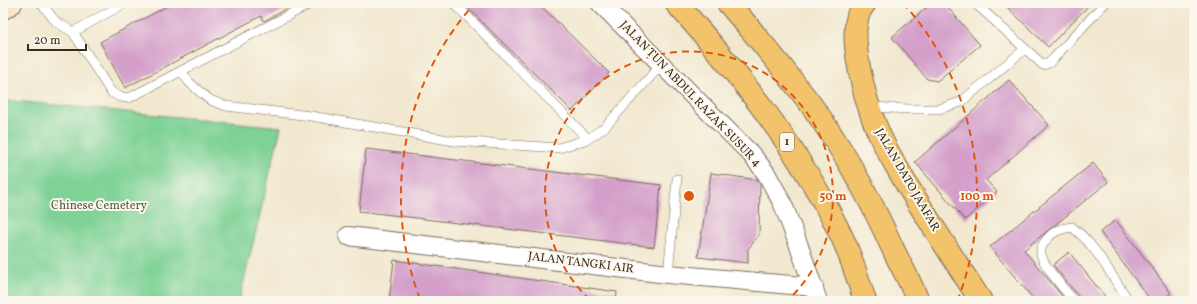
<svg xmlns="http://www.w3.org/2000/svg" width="1197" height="304" font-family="Vollkorn,serif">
<rect width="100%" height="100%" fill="#fbf7ec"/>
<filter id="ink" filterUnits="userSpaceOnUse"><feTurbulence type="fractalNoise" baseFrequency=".025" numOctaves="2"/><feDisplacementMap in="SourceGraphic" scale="8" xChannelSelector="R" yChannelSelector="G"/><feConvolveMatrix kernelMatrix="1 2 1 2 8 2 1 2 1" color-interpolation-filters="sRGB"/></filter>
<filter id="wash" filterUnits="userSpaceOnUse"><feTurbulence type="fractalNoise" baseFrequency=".012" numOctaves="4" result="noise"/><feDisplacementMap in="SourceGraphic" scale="16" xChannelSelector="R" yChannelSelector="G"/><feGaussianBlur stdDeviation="0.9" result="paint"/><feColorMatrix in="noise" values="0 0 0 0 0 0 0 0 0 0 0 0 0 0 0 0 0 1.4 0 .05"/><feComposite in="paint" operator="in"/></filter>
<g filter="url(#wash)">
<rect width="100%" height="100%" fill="#f1e8cf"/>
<path fill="#7ed295" stroke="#5c7e5a" d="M3,100L281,127L239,301H3Z"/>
<g id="blocks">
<path fill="#d4a0cb" d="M173,3H296L264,21L261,16L125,88L100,42Z
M463,3H538L609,73L572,111Z
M932,3H944L980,45L937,81L927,79L892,37Z
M1003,3H1091L1048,47Z
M1009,80L1049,125L986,180L997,192L965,220L915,162Z
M366,149L661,185L654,247L359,211Z
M1093,163L1108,182L1024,250L1066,301H1035L990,247Z
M711,173L758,180L760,184L759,235L748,249V263L698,257Z
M1116,220L1171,293L1160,301H1151L1100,232Z
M1069,252L1089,277L1109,301H1080L1079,297L1053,265Z
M394,260L617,292L616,301H389Z"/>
</g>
</g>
<g filter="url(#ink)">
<use href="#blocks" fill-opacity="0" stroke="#7b6c5c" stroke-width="1"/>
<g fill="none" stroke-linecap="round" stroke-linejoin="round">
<g stroke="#7b6c5c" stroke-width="10">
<path id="service" d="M41,3L56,22L73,32L111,92L120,97L129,98L312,3
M454,3L588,139L605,127L661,65
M975,3L1043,65L1049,63L1054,58L1105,3
M73,32L125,3
M181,71L189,82L200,92L210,100L226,106L311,116L454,141L559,148L588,139
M870,107L909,109H939L961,102L1025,49
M668,274L677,179
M1074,301C1066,291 1041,264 1041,253C1040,247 1044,243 1047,239C1053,231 1062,228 1072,227C1095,244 1112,277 1129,301"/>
</g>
<g stroke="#7b6c5c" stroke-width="20">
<path id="minor" d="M600,3L751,154L766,173L782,202L799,246L818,301
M348,236L668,274L814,287"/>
</g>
<g stroke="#7b6c5c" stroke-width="24">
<path id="secondary" d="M3,8L11,3"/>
</g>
<g stroke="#7b6c5c" stroke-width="24">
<path id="primary" d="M865,3C863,6 860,10 859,13C848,40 866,103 877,129C884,147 895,163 904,180C929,221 955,261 981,301"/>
</g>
<g stroke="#7b6c5c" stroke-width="24">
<path id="trunk" d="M676,3C739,74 799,149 841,235C851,256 858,279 865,301
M728,3C756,35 783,68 809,102C842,147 870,198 893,249C901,266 911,283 918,301"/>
</g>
<use href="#service" stroke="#fff" stroke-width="9"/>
<use href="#minor" stroke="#fff" stroke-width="18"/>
<use href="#secondary" stroke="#fae7c3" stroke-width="22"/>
<use href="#primary" stroke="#f2c36a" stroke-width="22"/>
<use href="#trunk" stroke="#f2c36a" stroke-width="22"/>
</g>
</g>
<g fill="none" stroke="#df570d" stroke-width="2" stroke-dasharray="7 5">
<path d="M590 300A144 144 0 1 1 788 300"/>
<path d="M420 299A288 288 0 0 1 475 3M903 3A288 288 0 0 1 958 299"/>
</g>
<g text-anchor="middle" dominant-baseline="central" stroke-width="4" stroke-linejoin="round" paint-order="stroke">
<rect fill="#fbf7ec" stroke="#75685c" stroke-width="1" x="780" y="133" width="14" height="18" rx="3"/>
<g font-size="11" font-weight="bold" fill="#3b2a1e">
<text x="787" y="142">1</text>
</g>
<g font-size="12" fill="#3b2a1e" stroke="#fbf7ec">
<text transform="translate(690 94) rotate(46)">JALAN TUN ABDUL RAZAK SUSUR 4</text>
<text transform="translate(907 180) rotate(60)">JALAN DATO JAAFAR</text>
<text transform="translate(581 263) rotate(7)">JALAN TANGKI AIR</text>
</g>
<g font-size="12" fill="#4f5c42" stroke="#fbf7ec">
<text x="99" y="206">Chinese Cemetery</text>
</g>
</g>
<circle cx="689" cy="196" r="6" fill="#df570d" stroke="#fbf7ec" stroke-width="2"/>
<g font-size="12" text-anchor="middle" font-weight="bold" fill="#df570d" stroke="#fbf7ec" stroke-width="4" stroke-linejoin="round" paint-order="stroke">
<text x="833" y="200">50 m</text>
<text x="977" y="200">100 m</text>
</g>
<rect width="1197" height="304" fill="none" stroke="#fbf7ec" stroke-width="16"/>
<path d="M28 44v6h58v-6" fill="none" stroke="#3b2a1e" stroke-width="2"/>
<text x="34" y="44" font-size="12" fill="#3b2a1e" stroke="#fbf7ec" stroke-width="3" paint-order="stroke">20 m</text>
</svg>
